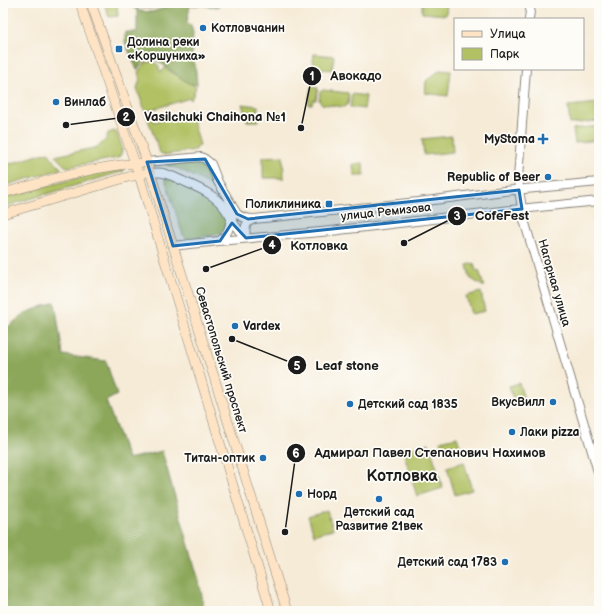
<svg xmlns="http://www.w3.org/2000/svg" width="602" height="614" font-family="'Balsamiq Sans',sans-serif">
<rect width="100%" height="100%" fill="#fdfcf7"/>
<filter id="ink" filterUnits="userSpaceOnUse"><feTurbulence type="fractalNoise" baseFrequency=".025" numOctaves="2"/><feDisplacementMap in="SourceGraphic" scale="8" xChannelSelector="R" yChannelSelector="G"/><feConvolveMatrix kernelMatrix="1 2 1 2 8 2 1 2 1" color-interpolation-filters="sRGB"/></filter>
<filter id="wash" filterUnits="userSpaceOnUse"><feTurbulence type="fractalNoise" baseFrequency=".012" numOctaves="4" result="noise"/><feDisplacementMap in="SourceGraphic" scale="16" xChannelSelector="R" yChannelSelector="G"/><feGaussianBlur stdDeviation="0.9" result="paint"/><feColorMatrix in="noise" values="0 0 0 0 0 0 0 0 0 0 0 0 0 0 0 0 0 1.4 0 .05"/><feComposite in="paint" operator="in"/></filter>
<g filter="url(#wash)">
<rect width="100%" height="100%" fill="#f6ebd7"/>
<path fill="#b1c164" stroke="#666e40" d="M104,3H117L118,16L109,17Z
M422,3H447L446,15L422,13Z
M314,54L334,56L332,70L312,68Z
M154,61L159,66V69L161,72L165,68L196,87L191,100L190,98L150,110L154,122L190,111L200,145L195,150L165,155L160,153L137,89L140,79L138,72L145,63Z
M440,70L451,71L448,96L425,93L426,81Z
M311,87L318,88L316,100H313L312,104H308Z
M323,90L348,93L349,96L348,104L344,107L322,104L319,101L320,92Z
M352,94L366,96L364,109L350,107Z
M599,103V121L570,124L568,106Z
M242,104L258,106V121H247Z
M599,126V140L575,143L573,129Z
M115,131L117,133C120,142 126,150 118,158L69,167L65,166L55,156L98,147L106,139L108,133Z
M452,136L453,152L424,155L422,139Z
M48,152L55,162L62,169L3,186V166Z
M283,156L284,178H263V157Z
M199,161L205,163L208,165L215,184L210,185L179,169L166,165Z
M363,163L364,176H354L353,164Z
M124,169V171L3,207V198L95,173Z
M165,179H169C189,187 223,199 228,223L221,234L187,239L183,235Z
M474,263L476,271L479,270L484,287L470,278L467,265Z
M481,292L485,311L471,314L466,296Z
M519,383L524,399L514,402L509,386Z
M457,437L460,447L443,451L440,441Z
M429,443L443,488L417,496L403,451Z
M464,462L472,490L455,495L447,467Z
M327,510L333,529L314,535L308,516Z"/>
<path fill="#8ca75a" stroke="#54623b" d="M125,3H130L140,11L152,12L178,3H219L218,7L198,5L190,6L187,22L191,26L193,32L192,55L196,72L197,85L188,83L155,59L144,61L137,70L125,42V32H137V10Z
M135,3H168C156,7 146,13 135,3Z
M55,302L63,355L106,361L117,395L106,401L128,459L162,451L199,581L205,611H3V331L25,313Z"/>
</g>
<g filter="url(#ink)">
<g fill="none" stroke-linecap="round" stroke-linejoin="round">
<g stroke="#89847a" stroke-width="10">
<path id="tertiary" d="M529,19L531,3
M526,69L518,178L519,190L524,220L599,475
M147,162L201,157L205,159L211,164L218,182L237,214C243,218 247,219 254,219L418,202L504,191L599,182
M151,173C155,173 159,172 163,173C170,175 177,178 183,181C199,188 216,195 226,210C234,222 235,229 246,238
M246,238C245,228 244,223 254,219
M220,241C228,233 229,229 231,219
M173,246C228,239 284,236 339,230C426,220 512,209 599,201"/>
</g>
<g stroke="#89847a" stroke-width="10">
<path id="secondary" d="M80,3L139,175L271,611
M91,3L147,162L287,611
M3,193C48,181 93,166 140,163
M3,214L128,177L143,174"/>
</g>
<use href="#tertiary" stroke="#fff" stroke-width="8"/>
<use href="#secondary" stroke="#fee4c5" stroke-width="9"/>
</g>
</g>
<path fill="#1f6fb2" fill-opacity="0.2" stroke="#1f6fb2" stroke-width="3" stroke-linejoin="round" d="M205,159L237,214L248,219L519,190L522,209L246,238L232,223L220,241L173,246L147,162Z"/>
<g fill="#1f6fb2" stroke="#fdfcf7" stroke-width="1.5">
<circle cx="203" cy="28" r="4"/>
<rect x="115" y="45" width="8" height="8" rx="2"/>
<circle cx="56" cy="102" r="4"/>
<path d="M541 133h4v4h4v4h-4v4h-4v-4h-4v-4h4z"/>
<circle cx="548" cy="177" r="4"/>
<rect x="325" y="200" width="8" height="8" rx="2"/>
<circle cx="235" cy="326" r="4"/>
<circle cx="553" cy="402" r="4"/>
<circle cx="350" cy="404" r="4"/>
<circle cx="512" cy="432" r="4"/>
<circle cx="263" cy="458" r="4"/>
<circle cx="299" cy="494" r="4"/>
<circle cx="379" cy="499" r="4"/>
<circle cx="505" cy="562" r="4"/>
</g>
<g text-anchor="middle" dominant-baseline="central" stroke-width="3.5" stroke-linejoin="round" paint-order="stroke">
<g font-size="12" font-weight="bold" fill="#1c1c1c" stroke="#fdfcf7" text-anchor="start">
<text x="211" y="28">Котловчанин</text>
<text x="127" y="42">Долина реки<tspan x="127" dy="14">«Коршуниха»</tspan></text>
<text x="64" y="102">Винлаб</text>
<text x="535" y="139" text-anchor="end">MyStoma</text>
<text x="540" y="177" text-anchor="end">Republic of Beer</text>
<text x="321" y="204" text-anchor="end">Поликлиника</text>
<text x="243" y="326">Vardex</text>
<text x="545" y="402" text-anchor="end">ВкусВилл</text>
<text x="358" y="404">Детский сад 1835</text>
<text x="520" y="432">Лаки pizza</text>
<text x="255" y="458" text-anchor="end">Титан-оптик</text>
<text x="307" y="494">Норд</text>
<text x="379" y="512" text-anchor="middle">Детский сад<tspan x="379" dy="14">Развитие 21век</tspan></text>
<text x="497" y="562" text-anchor="end">Детский сад 1783</text>
</g>
<g font-size="12" fill="#1c1c1c" stroke="#fdfcf7">
<text transform="translate(386 212) rotate(-6)">улица Ремизова</text>
<text transform="translate(554 283) rotate(74)">Нагорная улица</text>
<text transform="translate(221 360) rotate(73)">Севастопольский проспект</text>
</g>
<g font-size="16" font-weight="bold" fill="#1c1c1c" stroke="#fdfcf7">
<text x="402" y="476">Котловка</text>
</g>
</g>
<path fill="none" stroke="#1c1c1c" stroke-width="1.5" d="M301 128L312 76M66 125L126 117M404 243L457 216M206 269L272 245M232 339L297 365M285 532L296 453"/>
<g fill="#1c1c1c" stroke="#fdfcf7" stroke-width="1.5">
<circle cx="301" cy="128" r="4"/>
<circle cx="66" cy="125" r="4"/>
<circle cx="404" cy="243" r="4"/>
<circle cx="206" cy="269" r="4"/>
<circle cx="232" cy="339" r="4"/>
<circle cx="285" cy="532" r="4"/>
<circle cx="312" cy="76" r="10"/>
<circle cx="126" cy="117" r="10"/>
<circle cx="457" cy="216" r="10"/>
<circle cx="272" cy="245" r="10"/>
<circle cx="297" cy="365" r="10"/>
<circle cx="296" cy="453" r="10"/>
</g>
<g font-size="12" text-anchor="middle" font-weight="bold" fill="#fff">
<text x="312" y="80">1</text>
<text x="126" y="121">2</text>
<text x="457" y="220">3</text>
<text x="272" y="249">4</text>
<text x="297" y="370">5</text>
<text x="296" y="457">6</text>
</g>
<g font-size="13" text-anchor="middle" font-weight="bold" fill="#1c1c1c" stroke="#fdfcf7" stroke-width="3.5" stroke-linejoin="round" paint-order="stroke">
<text x="356" y="80">Авокадо</text>
<text x="215" y="121">Vasilchuki Chaihona №1</text>
<text x="502" y="220">CofeFest</text>
<text x="319" y="250">Котловка</text>
<text x="347" y="370">Leaf stone</text>
<text x="430" y="457">Адмирал Павел Степанович Нахимов</text>
</g>
<rect width="602" height="614" fill="none" stroke="#fdfcf7" stroke-width="16"/>
<rect x="454" y="18" width="130" height="52" fill="#fdfcf7" stroke="#a3a29f"/>
<rect x="462" y="31" width="20" height="6" fill="#fee4c5" stroke="#a3a29f"/>
<text x="490" y="38" font-size="12" fill="#1c1c1c">Улица</text>
<rect x="462" y="48" width="20" height="12" fill="#b1c164" stroke="#a3a29f"/>
<text x="490" y="58" font-size="12" fill="#1c1c1c">Парк</text>
</svg>
